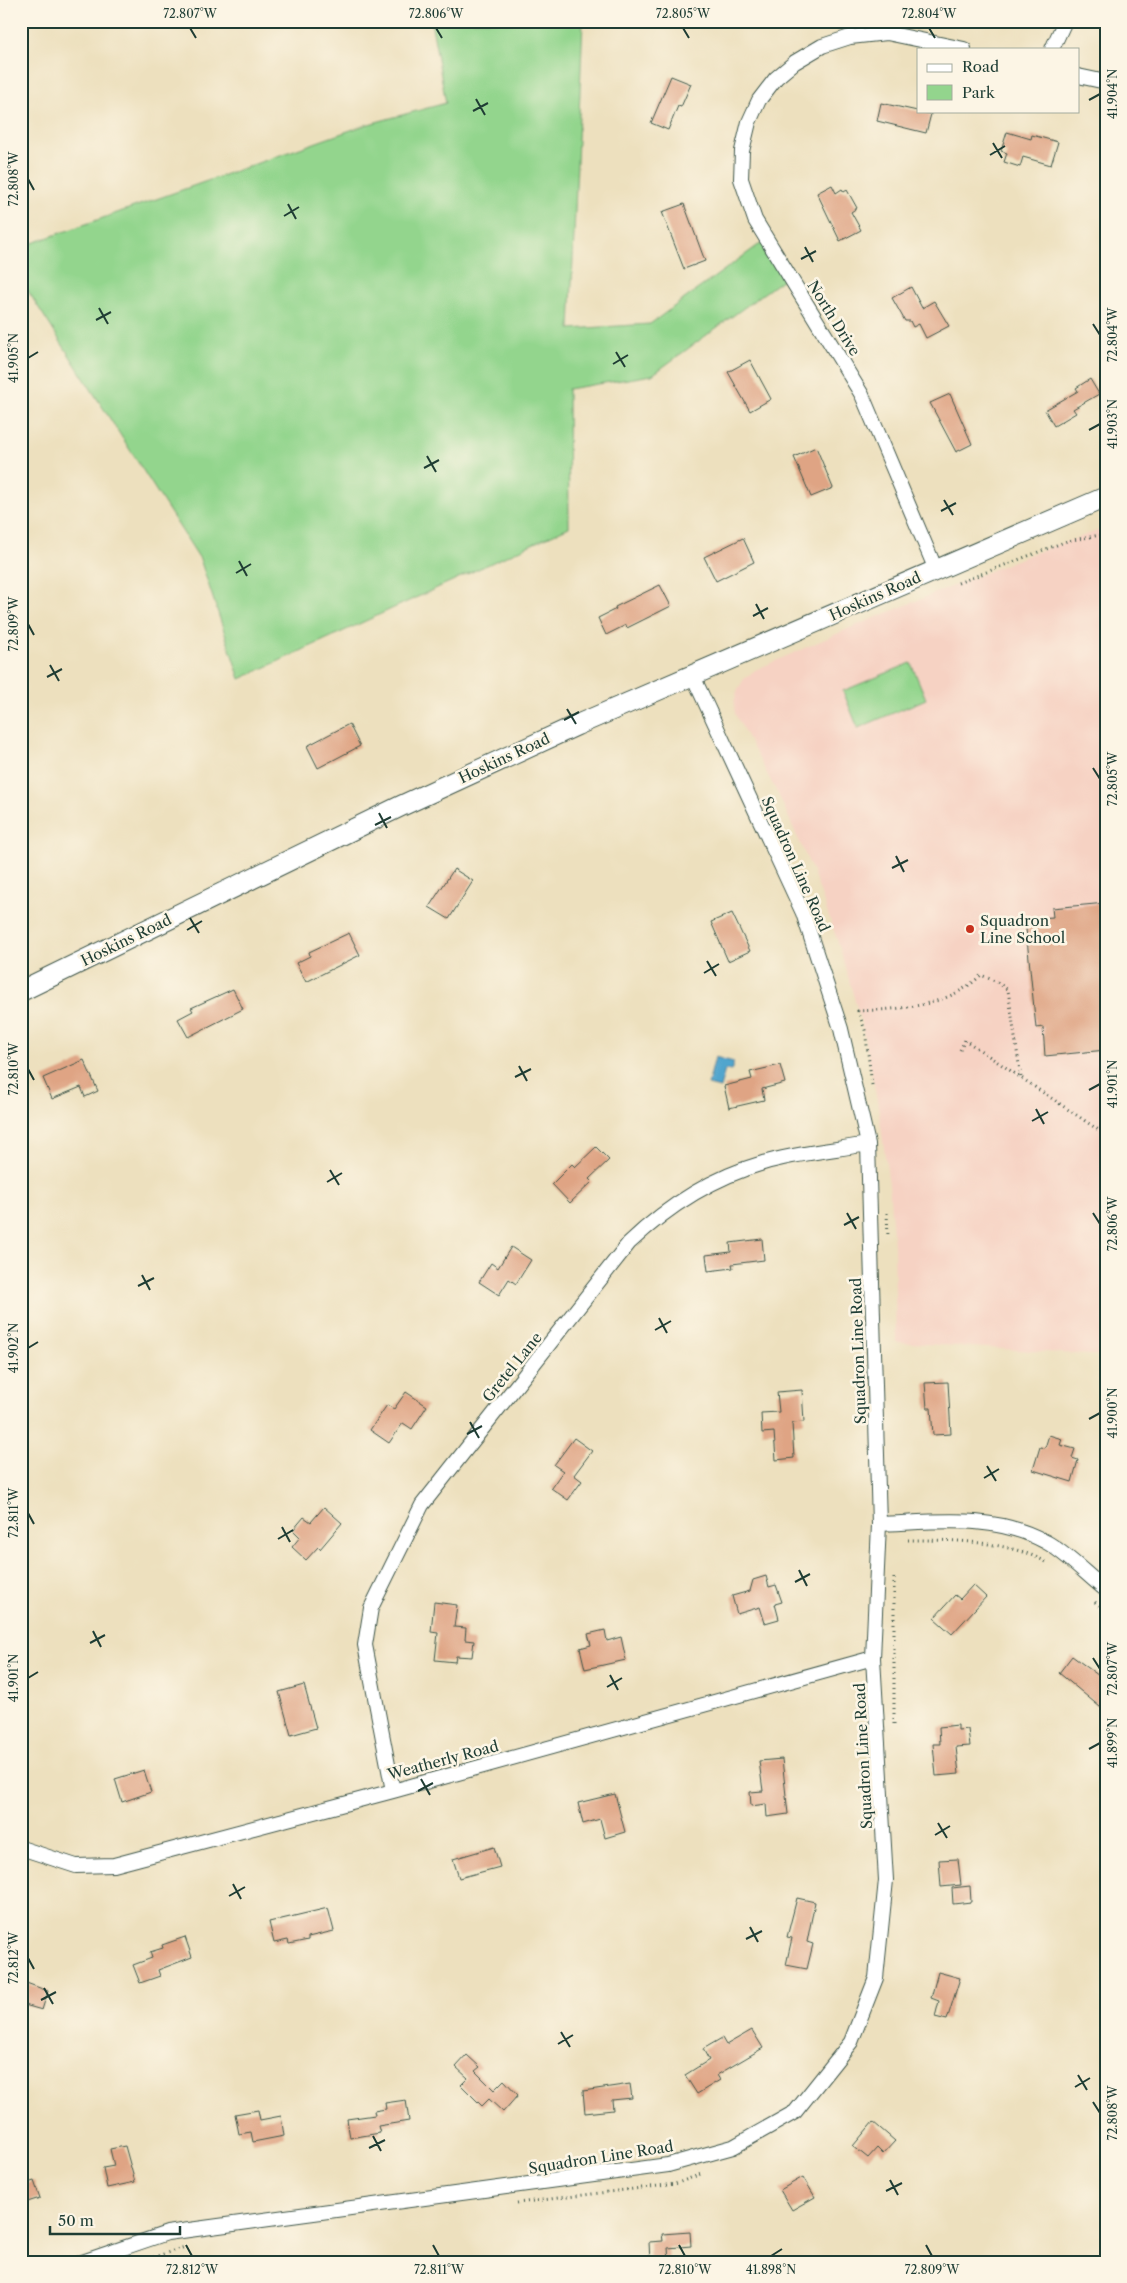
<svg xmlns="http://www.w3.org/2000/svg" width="1127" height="2283" font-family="'Libre Caslon Text',serif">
<rect width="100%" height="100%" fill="#fcf5e5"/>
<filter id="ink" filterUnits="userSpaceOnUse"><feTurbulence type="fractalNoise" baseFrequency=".02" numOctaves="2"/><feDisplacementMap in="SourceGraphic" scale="10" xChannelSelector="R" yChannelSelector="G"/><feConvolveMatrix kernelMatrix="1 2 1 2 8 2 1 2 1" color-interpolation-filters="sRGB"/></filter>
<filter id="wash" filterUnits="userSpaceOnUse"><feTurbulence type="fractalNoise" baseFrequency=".0096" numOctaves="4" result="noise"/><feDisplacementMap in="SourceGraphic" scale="20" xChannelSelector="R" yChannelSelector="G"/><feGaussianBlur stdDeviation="1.12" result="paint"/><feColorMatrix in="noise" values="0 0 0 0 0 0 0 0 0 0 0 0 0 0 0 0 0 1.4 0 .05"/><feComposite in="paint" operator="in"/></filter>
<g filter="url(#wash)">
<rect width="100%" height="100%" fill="#ede0be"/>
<path fill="#f6d2c3" d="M1106,528V1356L896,1342L894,1246L889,1185L878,1105L862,1026L840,948L813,872L780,798L735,714L734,702L737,691L744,679L755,670L850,628L1031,554Z"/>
<path fill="#93d58d" stroke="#598960" d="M431,21H583L570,329L650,324L764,241L786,277L652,375L568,389L569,527L240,679L200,559L21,280V247L365,125L446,103Z
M911,663L926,699L858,728L843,691Z"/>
<path fill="#51a5cd" stroke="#387180" d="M715,1057L734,1062L731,1071L725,1070L720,1088L708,1085Z"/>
<g id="blocks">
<path fill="#dfa484" d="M671,76L691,84L681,107L678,106L668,130L651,123Z
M881,103L931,114L926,133L877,121Z
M1007,132L1031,139L1032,135L1058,142L1051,165L1023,157L1020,167L1004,162L1007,153L1001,151Z
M832,185L836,193L842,189L844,192L847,190L857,208L851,212L861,230L840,241L817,193Z
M684,204L705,261L684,269L662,212Z
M911,287L922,308L934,301L949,326L926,338L919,324L913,327L910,321H905L892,298Z
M750,360L771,399L750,411L728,372Z
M1090,379L1099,394L1073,409L1076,413L1054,426L1045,410L1078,391L1076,388Z
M950,394L972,444L956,452L930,403Z
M816,447L833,488L811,497L794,457Z
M743,538L754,562L716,581L704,557Z
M660,585L671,606L627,628L626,625L606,635L598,618L616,609L615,607Z
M349,724L360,746L318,768L307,746Z
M454,869L473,881L449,919L429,907Z
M1106,903V1050L1045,1056L1043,1027L1036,1028L1025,919L1053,917L1052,908Z
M732,913L750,951L728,961L711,922Z
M349,933L360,955L306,982L296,963L310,956L309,952Z
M233,989L243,1009L188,1037L178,1019L193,1011L191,1008Z
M84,1060L98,1091L85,1097L81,1087L52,1099L43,1078Z
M780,1065L785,1083L762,1089L764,1100L729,1108L724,1086L752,1079L750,1072Z
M596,1147L609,1160L589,1179L592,1182L570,1203L552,1184L572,1164L575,1167Z
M762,1239L764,1260L732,1264L733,1268L708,1271L706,1255L731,1252L730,1243Z
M511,1247L531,1260L516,1284L509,1279L499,1295L479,1282L491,1263L498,1268Z
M948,1382L951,1434L933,1435L931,1408H927L925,1383Z
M802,1390L804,1422L792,1423L794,1458L776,1460L774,1432L762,1433L761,1413L779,1412L777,1392Z
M406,1392L427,1406L412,1429L403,1423L389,1443L370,1430L387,1405L394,1409Z
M1049,1435L1062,1439L1060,1445L1075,1449L1072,1458L1078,1460L1072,1482L1033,1470L1040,1447L1045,1448Z
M574,1438L592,1451L574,1475L582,1481L568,1500L551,1488L563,1471L554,1465Z
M324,1507L342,1523L320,1549L318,1547L306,1560L292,1547L300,1537L293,1530L304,1517L311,1522Z
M766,1576L769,1587L776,1585L782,1602L775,1604L779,1619L765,1623L760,1607L737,1614L732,1596L750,1591L753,1580Z
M973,1585L986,1597L952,1634L934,1618L955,1595L960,1599Z
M434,1602L457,1605L454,1627L466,1628L465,1640L474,1641L472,1657L456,1656L455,1662L435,1660L438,1633L431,1632Z
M605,1630L607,1641L621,1637L626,1660L585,1669L580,1648L591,1645L588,1634Z
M1072,1656L1106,1681V1712L1059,1673Z
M304,1685L316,1728L291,1735L279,1692Z
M958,1725V1730L968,1729L970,1746L956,1747L959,1774L936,1776L933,1744H940L939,1727Z
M782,1759L788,1814L767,1817L766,1804L751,1806L750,1792L763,1791L759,1761Z
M144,1770L151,1792L122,1802L115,1779Z
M615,1794L625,1832L605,1838L600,1819L583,1824L578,1803Z
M494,1847L500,1867L459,1878L453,1859Z
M958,1859L961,1885L941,1887L939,1860Z
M970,1886L971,1902L953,1904L952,1888Z
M797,1898L815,1902L807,1942L813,1944L807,1969L786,1965L792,1938L787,1937Z
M328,1908L334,1931L308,1937V1940L289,1944L288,1940L274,1943L269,1922Z
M185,1937L192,1957L158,1970L160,1976L140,1983L133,1965L152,1958L150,1952L163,1948L162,1945Z
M938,1972L960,1978L947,2020L935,2017L939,2001L931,1998Z
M21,1981L48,1991L42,2010L21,2004Z
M752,2030L763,2048L717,2075L720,2080L697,2094L685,2075L709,2060L703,2049L722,2038L726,2045Z
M467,2055L480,2067L475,2071L494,2090L504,2080L518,2095L503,2112L489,2099L482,2106L461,2085L468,2078L456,2067Z
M630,2084L632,2098L612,2100L613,2110L585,2113L583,2091Z
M406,2100L409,2121L378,2126L380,2133L350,2138L347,2119L375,2115L374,2111L386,2109L385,2103Z
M258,2110L260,2120L281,2116L284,2136L253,2142L251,2132L239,2134L235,2114Z
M873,2122L895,2141L883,2154L877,2148L868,2158L853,2146Z
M125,2146L135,2182L107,2188L103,2168L114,2166L110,2149Z
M803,2177L815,2197L792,2210L780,2190Z
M34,2181L40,2198L21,2204V2185Z
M690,2232L691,2246L668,2248L669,2260L650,2262L649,2242L663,2241L662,2234Z"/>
</g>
</g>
<g filter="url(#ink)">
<use href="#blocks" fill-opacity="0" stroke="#3e5549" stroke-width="1"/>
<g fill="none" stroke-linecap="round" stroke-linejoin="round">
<g stroke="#3e5549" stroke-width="16">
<path id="street" d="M1052,49L1065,21
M1078,76L1106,82
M936,570L862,395L755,220L741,179L742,151L749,122L759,100L776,78L795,62L822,46L850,37L887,33L964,49
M879,1524C936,1522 994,1513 1046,1542C1065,1552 1088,1576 1106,1590
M393,1791L365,1645L371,1608L422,1505L629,1243C668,1206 711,1178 763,1163C795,1153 835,1150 868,1144
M21,1848L76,1866L114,1865L393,1791L873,1658
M82,2262L167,2233L668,2165L733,2147L795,2112L851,2042L876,1978L886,1880L873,1658L879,1524L868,1144L841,1029L803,913L692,674"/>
</g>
<g stroke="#3e5549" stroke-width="22">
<path id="secondary" d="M21,991L401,806L577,725L1106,497"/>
</g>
<path stroke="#3e5549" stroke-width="3" stroke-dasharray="1 4" stroke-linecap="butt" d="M958,583L1067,541L1106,534
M960,1050L965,1040L1106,1135
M872,1085L865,1030L858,1011C901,1009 949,1007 981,975L997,982L1008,990L1021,1078
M887,1213L888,1237
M908,1540C953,1540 1007,1540 1048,1563
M894,1578V1724
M1095,1602L1106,1612
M517,2203L675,2184L701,2174
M139,2262L185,2247"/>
<use href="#street" stroke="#fff" stroke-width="14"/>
<use href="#secondary" stroke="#fff" stroke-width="20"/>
</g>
</g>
<path fill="none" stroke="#1f3d34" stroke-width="2" d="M190,28L196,38M436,28L442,38M683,28L689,38M929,28L935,38M476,99L485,115M1089,100L1100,94M473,111L488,103M993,143L1002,158M990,155L1005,146M28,179L34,190M288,204L296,219M284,216L299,207M805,247L813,262M801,259L816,251M99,308L108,324M96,320L111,312M1093,324L1100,335M616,352L625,367M28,358L38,352M613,364L628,355M1089,430L1100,424M427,456L436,472M424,468L439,460M944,500L953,515M941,511L956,503M239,561L247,576M236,573L251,564M756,604L764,619M753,616L768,608M28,624L34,635M50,665L59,681M47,677L62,669M567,709L576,724M564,720L579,712M1093,768L1100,779M379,813L387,828M375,825L391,817M896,856L904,872M892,868L908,860M190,918L199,933M187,930L202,921M707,961L716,976M704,973L719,964M519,1066L527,1081M28,1069L34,1080M515,1077L531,1069M1089,1090L1100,1084M1036,1109L1044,1124M1032,1121L1048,1112M330,1170L339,1185M327,1182L342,1173M847,1213L856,1229M1093,1213L1100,1224M844,1225L859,1217M142,1275L150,1290M138,1286L154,1278M659,1318L667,1333M655,1330L671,1321M28,1348L38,1342M1089,1419L1100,1413M470,1422L479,1438M467,1434L482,1426M987,1466L996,1481M984,1478L999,1469M28,1513L34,1524M282,1527L290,1542M278,1539L293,1530M799,1570L807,1586M795,1582L810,1574M93,1631L101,1647M90,1643L105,1635M1093,1658L1100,1669M610,1675L618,1690M28,1678L38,1672M607,1687L622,1678M1089,1749L1100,1743M421,1779L430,1795M418,1791L433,1783M938,1823L947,1838M935,1835L950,1826M233,1884L241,1899M229,1896L245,1887M750,1927L758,1942M746,1939L762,1931M28,1958L34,1969M44,1988L53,2004M41,2000L56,1992M561,2032L570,2047M558,2044L573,2035M1078,2075L1087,2090M1075,2087L1090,2078M1093,2102L1100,2113M373,2136L381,2151M369,2148L385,2140M890,2180L898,2195M886,2191L902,2183M186,2245L192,2256M433,2245L439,2256M679,2245L685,2256M926,2245L932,2256M771,2256L782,2249"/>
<circle fill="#c8321e" stroke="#fcf5e5" stroke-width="2" cx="970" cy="929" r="5"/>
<g text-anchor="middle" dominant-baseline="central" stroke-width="5" stroke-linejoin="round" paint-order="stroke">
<g font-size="15" fill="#1f3d34" stroke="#fcf5e5">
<text transform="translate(834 318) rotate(58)">North Drive</text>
<text transform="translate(875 596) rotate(-24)">Hoskins Road</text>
<text transform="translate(504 758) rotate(-25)">Hoskins Road</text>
<text transform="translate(796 864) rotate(66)">Squadron Line Road</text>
<text transform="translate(126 940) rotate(-26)">Hoskins Road</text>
<text transform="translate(858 1351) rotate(-92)">Squadron Line Road</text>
<text transform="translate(512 1367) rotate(-51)">Gretel Lane</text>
<text transform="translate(863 1756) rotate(-93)">Squadron Line Road</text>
<text transform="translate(443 1760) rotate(-15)">Weatherly Road</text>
<text transform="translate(601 2157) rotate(-9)">Squadron Line Road</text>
</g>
<g font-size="15" fill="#1f3d34" stroke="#fcf5e5" text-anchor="start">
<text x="980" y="920">Squadron<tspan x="980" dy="17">Line School</tspan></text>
</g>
</g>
<rect width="1127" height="2283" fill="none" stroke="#fcf5e5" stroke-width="55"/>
<rect x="917" y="48" width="162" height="65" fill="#fcf5e5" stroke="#a4ab9e"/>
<rect x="927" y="64" width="25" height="8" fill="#ffffff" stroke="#a4ab9e"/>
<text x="962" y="72" font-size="15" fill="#1f3d34">Road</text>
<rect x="927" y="85" width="25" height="15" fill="#93d58d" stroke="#a4ab9e"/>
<text x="962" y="98" font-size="15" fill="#1f3d34">Park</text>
<path d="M50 2226v8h130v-8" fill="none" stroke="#1f3d34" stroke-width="2.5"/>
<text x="58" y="2226" font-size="15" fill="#1f3d34" stroke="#fcf5e5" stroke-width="4" paint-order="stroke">50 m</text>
<rect x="28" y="28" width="1072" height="2228" fill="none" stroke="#1f3d34" stroke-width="2"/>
<g font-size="12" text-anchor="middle" fill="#1f3d34">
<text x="190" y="18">72.807°W</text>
<text x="436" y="18">72.806°W</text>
<text x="683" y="18">72.805°W</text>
<text x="929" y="18">72.804°W</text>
<text transform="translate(1113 94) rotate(-90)" y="4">41.904°N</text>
<text transform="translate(14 179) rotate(-90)" y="4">72.808°W</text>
<text transform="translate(1113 335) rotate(-90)" y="4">72.804°W</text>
<text transform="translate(14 358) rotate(-90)" y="4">41.905°N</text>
<text transform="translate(1113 424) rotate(-90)" y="4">41.903°N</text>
<text transform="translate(14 624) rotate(-90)" y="4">72.809°W</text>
<text transform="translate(1113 779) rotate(-90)" y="4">72.805°W</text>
<text transform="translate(14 1069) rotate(-90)" y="4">72.810°W</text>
<text transform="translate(1113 1084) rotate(-90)" y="4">41.901°N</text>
<text transform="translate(1113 1224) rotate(-90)" y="4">72.806°W</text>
<text transform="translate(14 1348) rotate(-90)" y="4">41.902°N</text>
<text transform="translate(1113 1413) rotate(-90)" y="4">41.900°N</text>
<text transform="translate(14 1513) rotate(-90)" y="4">72.811°W</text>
<text transform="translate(1113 1669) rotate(-90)" y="4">72.807°W</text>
<text transform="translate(14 1678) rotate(-90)" y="4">41.901°N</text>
<text transform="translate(1113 1743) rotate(-90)" y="4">41.899°N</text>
<text transform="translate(14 1958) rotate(-90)" y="4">72.812°W</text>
<text transform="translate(1113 2113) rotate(-90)" y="4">72.808°W</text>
<text x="192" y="2274">72.812°W</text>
<text x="439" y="2274">72.811°W</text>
<text x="685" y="2274">72.810°W</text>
<text x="771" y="2274">41.898°N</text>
<text x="932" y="2274">72.809°W</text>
</g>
</svg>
